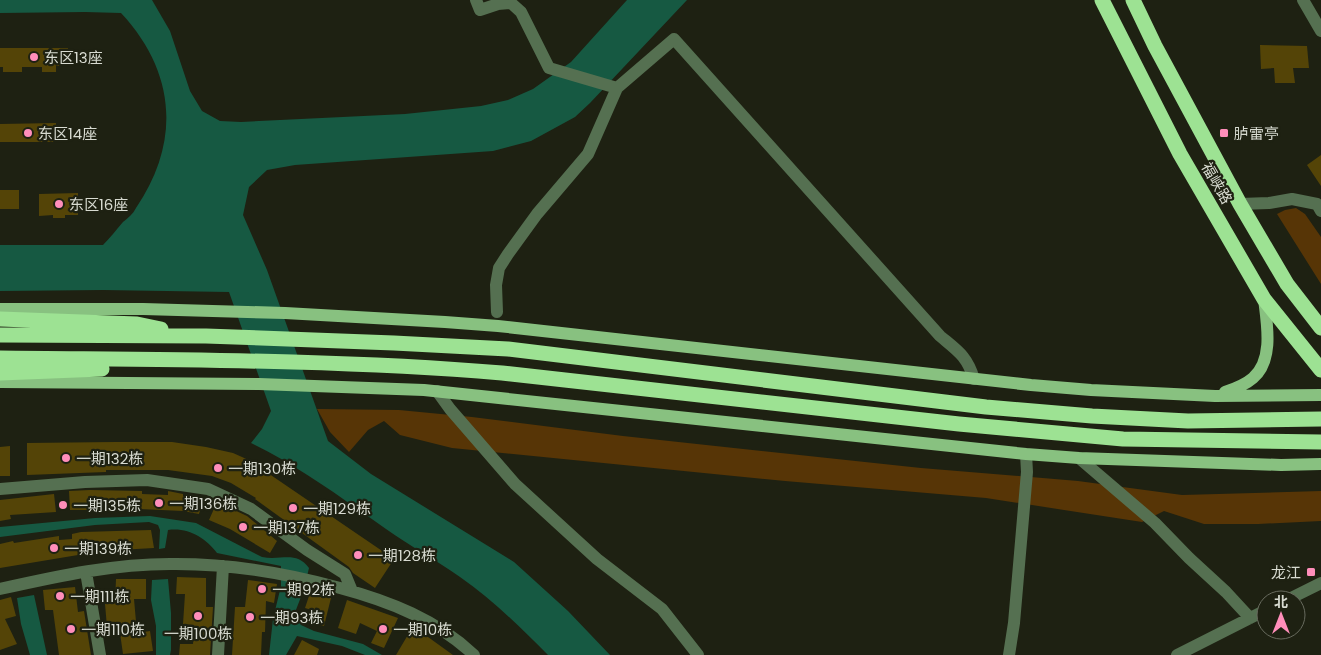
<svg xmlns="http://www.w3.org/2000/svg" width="1321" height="655" font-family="Poppins,'Noto Sans SC',sans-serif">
<rect width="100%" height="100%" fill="#1e2112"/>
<path fill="#573506" d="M1296,208L1305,214L1321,237V284L1277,214L1285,210Z
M317,409L399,410L472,417L623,436L921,468L1078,481L1182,495L1321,491V521L1258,524H1204L1164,511L1142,522L986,498L785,481L452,448L400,435L384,421L368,430L349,452L330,432Z"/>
<path fill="#165942" d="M0,0H152L170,31L190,91L202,111L220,121L241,122L405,114L481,106L508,100L533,89L571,62L627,0H687L590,103L575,117L531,141L493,151L295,165L267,170L249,187L243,215L267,270L328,441L371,474L514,562L568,611L610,655H548C520,627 492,599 460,577C436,560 410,546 386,529C343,499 299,466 251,443L262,429L271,411L229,292L103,290L0,291V245H103C110,238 116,230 123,222C128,218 133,214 136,208C181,142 176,72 121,13L85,12L0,13Z
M150,516L196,523L262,557C281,561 296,550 309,568L304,589L294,615L301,625L314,631L363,644L382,655H365L342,646L297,636L286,655H269L273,619L281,586V566L217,553C206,538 188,527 168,530L165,548L159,549L160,530L158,525L149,522L95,525L0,537V527L95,518Z
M168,579L171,613V650L170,655H156V626L151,600L152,580Z
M34,595L47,655H30L21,624L17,598Z"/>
<path fill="#544407" d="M1260,45L1307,46L1309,68H1293L1295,83H1275L1274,68L1261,69Z
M0,48H68V66H56V72H42V67H22V72H3V67H0Z
M56,123V142H0V124Z
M1321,155V186L1307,165Z
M0,190H19V209H0Z
M78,193V215H65V218H53V215L39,216V194Z
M114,442H172L206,447L233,453L260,465L259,467L394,559L375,588L353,573L349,567L255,499L256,498L231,483L212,476L168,470H106V472L27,475V443Z
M10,446V476H0V447Z
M90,490L142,491V494L168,495V491L183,494V496L203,499L199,514L183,511L139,509L104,508V510H70L69,491Z
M54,494L56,512L10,515L11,519L0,521V500Z
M217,502L247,516L277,541L270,553L230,529L209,520Z
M151,530L154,548L84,552V554L0,568V544L13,541L14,543L59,536V540L72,539V534L81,532Z
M177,577L206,578V607H213L210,655H179L180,644H193L194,625L183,624L185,594H176Z
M116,579H146V599H134L137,633L150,631L153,651L123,654L119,626L107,627L105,604L115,603Z
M248,580L277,584L274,603L266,601L265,632H262L261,655H232L235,607H245Z
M75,587L78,612L84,611L91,655H59L53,610H45L43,590Z
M310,593L331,598L324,626L312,623L315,611L305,608Z
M11,597L16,616L5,619L17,644L0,650V600Z
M347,600L398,618L384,648L371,643L377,631L360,623L356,634L338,628Z
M412,628L428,637L453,655H396Z
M302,640L319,649L317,655H294Z"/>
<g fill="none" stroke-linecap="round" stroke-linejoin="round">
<path stroke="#557051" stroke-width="12" d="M476,0L480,10L498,4L511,3L521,12L549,68L617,88
M1303,0L1321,31
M1240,204L1269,203L1292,199L1317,204L1321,211
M497,312L496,285L499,268L508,254L537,214L588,154L617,88L674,39L940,336C958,351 967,356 974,379
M437,391L450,409L515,484L597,559L662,609L698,655
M1079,458L1155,523L1189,558L1226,592L1250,618
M0,489L85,482L147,480L208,489L251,509L307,550L345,574L352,591
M86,572L100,655
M0,589C58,576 117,563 176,564C232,564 286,573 340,588C389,601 437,620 474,655
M1287,600L1321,583
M218,655L223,566
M1009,655L1014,623L1027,472L1026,454
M1177,655L1266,610"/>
<path stroke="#88c180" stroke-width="12" d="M0,309H143L285,313L445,322L498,326L1031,385L1091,390L1215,396L1321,395
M0,382L259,384L424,390L1026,454L1079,458L1281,465L1321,464
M1225,392C1234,389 1245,385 1253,378C1274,360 1267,324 1264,299"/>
<path stroke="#9de293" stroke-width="15" d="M1102,0L1180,154L1264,299L1321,370
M1133,0L1155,46L1240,204L1287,284L1321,328
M0,319L137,324L161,329
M0,335L206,336L394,343L508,349L986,407L1092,416L1188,421L1321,419
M0,358C167,360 335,359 502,373L959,424L1123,439L1321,442
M0,373L102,369"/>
</g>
<g fill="#ff8eba" stroke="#1e2112" stroke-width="2">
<circle cx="34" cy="57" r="5"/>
<circle cx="28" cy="133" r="5"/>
<rect x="1219" y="128" width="10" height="10" rx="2.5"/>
<circle cx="59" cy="204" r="5"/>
<circle cx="66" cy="458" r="5"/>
<circle cx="218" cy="468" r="5"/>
<circle cx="159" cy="503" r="5"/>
<circle cx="63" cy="505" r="5"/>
<circle cx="293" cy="508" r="5"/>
<circle cx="243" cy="527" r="5"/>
<circle cx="54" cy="548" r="5"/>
<circle cx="358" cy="555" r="5"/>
<rect x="1306" y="567" width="10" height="10" rx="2.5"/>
<circle cx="262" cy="589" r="5"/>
<circle cx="60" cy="596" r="5"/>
<circle cx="198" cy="616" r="5"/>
<circle cx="250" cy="617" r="5"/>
<circle cx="71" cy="629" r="5"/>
<circle cx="383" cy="629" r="5"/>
</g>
<g text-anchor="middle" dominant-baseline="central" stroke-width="4.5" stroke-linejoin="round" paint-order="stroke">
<g font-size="15" fill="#d8dbd1" stroke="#1e2112" text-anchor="start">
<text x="44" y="57">东区13座</text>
<text x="38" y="133">东区14座</text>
<text x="1234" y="133">胪雷亭</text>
<text x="69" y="204">东区16座</text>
<text x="76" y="458">一期132栋</text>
<text x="228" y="468">一期130栋</text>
<text x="169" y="503">一期136栋</text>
<text x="73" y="505">一期135栋</text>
<text x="303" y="508">一期129栋</text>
<text x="253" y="527">一期137栋</text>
<text x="64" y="548">一期139栋</text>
<text x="368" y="555">一期128栋</text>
<text x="1301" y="572" text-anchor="end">龙江</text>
<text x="272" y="589">一期92栋</text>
<text x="70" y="596">一期111栋</text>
<text x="260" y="617">一期93栋</text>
<text x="81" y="629">一期110栋</text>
<text x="393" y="629">一期10栋</text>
<text x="198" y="633" text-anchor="middle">一期100栋</text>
</g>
<g font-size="15" fill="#d8dbd1" stroke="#1e2112">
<text transform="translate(1217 183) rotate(60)">福峡路</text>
</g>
</g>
<g transform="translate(1281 615)"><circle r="24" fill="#1e2112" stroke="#686b5e"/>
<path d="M0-4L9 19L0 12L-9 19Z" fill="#ff8eba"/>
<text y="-8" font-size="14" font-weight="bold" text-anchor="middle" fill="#d8dbd1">北</text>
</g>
</svg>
